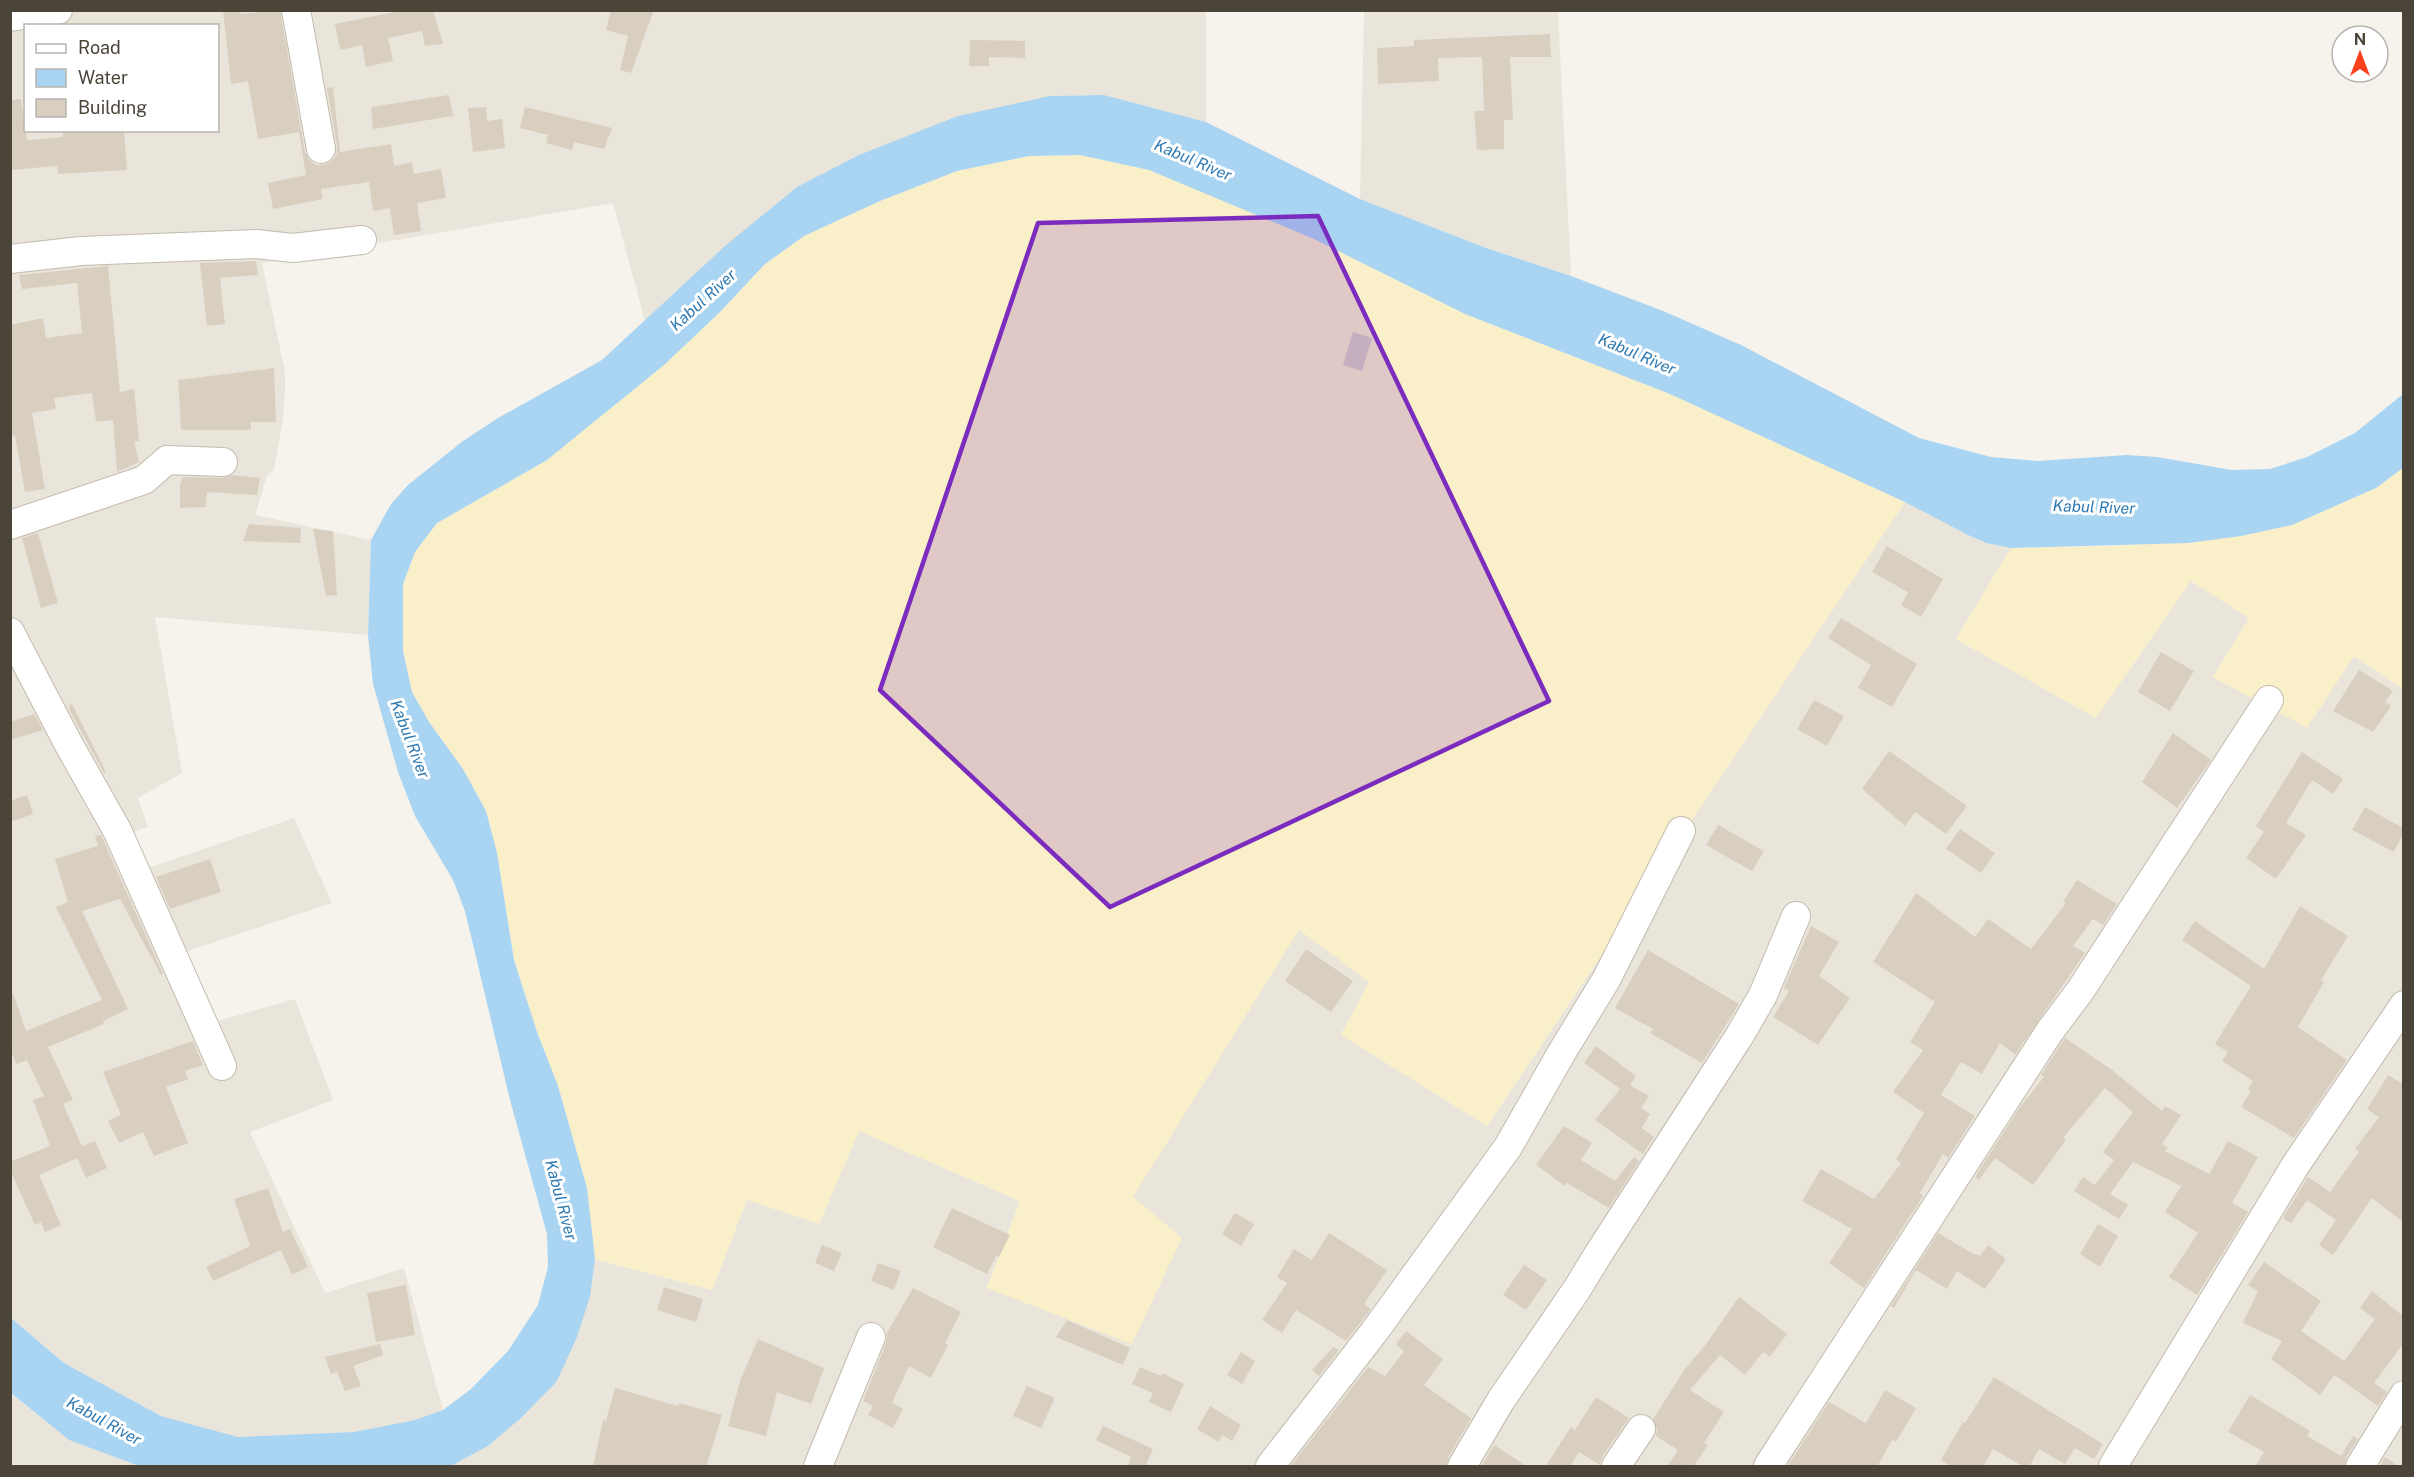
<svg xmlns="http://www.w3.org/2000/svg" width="2414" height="1477" font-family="'Public Sans',sans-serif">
<rect width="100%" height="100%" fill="#f6f3ec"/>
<path fill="#eae5da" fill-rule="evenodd" d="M11,11H1206V122L1104,95L1050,96L679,288L645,321L613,203L262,263L285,372V393L283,420L274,469L267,476L255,515L371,540L368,635L155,617L182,773L138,798L148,827L123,835L139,871L294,818L332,903L179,954L207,1024L295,999L333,1100L250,1132L325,1293L404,1268L443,1410L415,1420L354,1432L238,1437L161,1416L64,1363L11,1318ZM26,26H218V130H26Z
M1364,11H1558L1571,276L1486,248L1360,199Z
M1905,502L1968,535L1986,543L2011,548L1956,639L2096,718L2191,581L2249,618L2213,677L2307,727L2354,656L2403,689V1466H451L488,1446L521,1418L577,1337L590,1297L595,1259L712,1290L747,1199L819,1224L859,1131L1020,1201L987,1287L1132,1197L1299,929L1370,982L1341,1034L1487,1126Z
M10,1393L69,1440L139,1466H11Z"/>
<path fill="#f9efc9" d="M1080,155L1149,170L1222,199L1314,239L1465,314L1670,394L1905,502L1487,1126L1341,1035L1369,982L1299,930L1133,1197L1182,1238L1132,1344L987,1288L1020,1201L859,1131L819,1224L747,1200L712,1290L595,1259L587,1188L558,1086L537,1032L514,959L497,853L486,811L463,769L429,722L412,692L403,651V584L415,552L437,523L547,460L664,365L720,312L765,264L804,236L880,201L957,171L1029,156Z
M2403,468V689L2354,656L2307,728L2213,677L2249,618L2191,581L2096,718L1956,639L2011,548L2116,546L2241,536L2292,525L2376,488Z"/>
<path fill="#a9d4f2" d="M1104,95L1206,122L1360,199L1486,248L1571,276L1663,311L1741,345L1919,438L1991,457L2038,461L2127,455L2157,457L2232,470L2270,469L2307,457L2355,433L2403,394V468L2376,488L2292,525L2241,536L2188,543L2011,548L1986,543L1968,535L1905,502L1670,394L1465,314L1314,239L1149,170L1080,155L1029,156L957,171L880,201L804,236L765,264L720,312L664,365L547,460L437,523L415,552L403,584V651L412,692L429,722L463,769L486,811L497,853L514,960L537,1032L558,1086L587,1188L595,1259L590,1297L577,1337L557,1381L521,1418L488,1446L451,1466H139L69,1440L11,1393V1318L64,1363L161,1416L238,1437L354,1432L415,1420L443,1410L471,1389L508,1351L538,1305L548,1267L547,1234L510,1100L465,911L453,880L415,816L398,772L373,684L368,635L371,540L391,504L408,485L463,441L498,418L602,360L725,246L797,187L859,155L958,116L1050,96Z"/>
<path fill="#d8cfc1" d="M223,10H240L241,14L280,10L305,152L309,160L316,165H324L332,161L337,154V146L327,88L333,87L340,152L391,144L394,166L412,162L414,174L441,169L446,198L417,203L421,231L394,235L390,208L373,211L369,182L321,189L323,199L273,209L268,183L306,175L299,132L258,139L248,81L231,84Z
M405,10H433L443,44L425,46L422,31L388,38L393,61L366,67L362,45L340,50L335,24Z
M611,10H654L631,73L620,70L628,36L606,30Z
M1550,34L1551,57H1510L1513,120H1504V149L1477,150L1474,111H1484L1482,57L1438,58L1439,81L1378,84L1377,48L1414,46V40Z
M970,40L1025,41V58L989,57V66H969Z
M449,95L453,116L373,129L371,107Z
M21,99L27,140L63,137L62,130H124L127,170L58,174L57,166L10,170V100Z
M486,107L487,121L502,119L505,148L473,152L468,108Z
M525,107L612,128L604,149L574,142L572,150L546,143L548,135L520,128Z
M256,261L258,275L220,278L225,324L207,326L200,263Z
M108,266L120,392L134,389L139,441H134L139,462L117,472L113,420L96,422L92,393L54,398L56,409L32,413L45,489L25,492L15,435L10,436V325L43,318L46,338L82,333L77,283L22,289L19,275Z
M1353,332L1372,338L1362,371L1343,365Z
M274,368L276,422H251V430H181L178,380Z
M232,475L260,478L257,495L207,492L206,507L180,508V485L183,477L222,478Z
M249,524L301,528L300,543L243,541Z
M313,529L333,531L337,595L326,596Z
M38,533L58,603L41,608L22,538Z
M1887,546L1943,579L1921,617L1901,605L1908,592L1872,572Z
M1841,618L1917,664L1892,707L1858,688L1871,665L1828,638Z
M2161,652L2194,671L2170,711L2138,692Z
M2359,670L2393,691L2385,702L2391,706L2373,732L2333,711Z
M1814,700L1844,716L1827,746L1797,729Z
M72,704L106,772L104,773L70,711L69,705Z
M34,714L43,730L10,740V722Z
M2173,733L2211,760L2177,808L2142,782Z
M1889,751L1967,806L1946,834L1915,812L1905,826L1862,789Z
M2302,752L2343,779L2333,794L2312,780L2286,823L2306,835L2276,879L2246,858L2264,832L2256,826Z
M27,795L33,814L10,822V801Z
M2365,807L2403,828V834L2394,852L2352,830Z
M1718,825L1764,851L1752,871L1706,845Z
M1960,829L1995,853L1981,873L1946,849Z
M101,835L163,974L161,975L120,899L82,911L128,1009L103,1021L104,1024L48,1047L73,1100L63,1104L82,1146L95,1141L107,1168L86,1178L77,1158L39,1175L61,1225L45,1232L41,1222L35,1225L10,1170V1162L50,1146L33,1100L44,1096L27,1060L16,1064L10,1048V994L13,993L26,1031L102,1000L56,907L68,902L55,859L98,846L95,836Z
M210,859L221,892L170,909L156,877Z
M2077,880L2117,904L2103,925L2093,919L2073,946L2085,953L2015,1055L2000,1043L1982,1074L1961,1062L1941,1095L1975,1116L1948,1158L1943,1154L1920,1193L1923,1196L1864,1288L1829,1263L1852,1229L1802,1201L1821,1169L1874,1199L1901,1163L1896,1159L1924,1113L1893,1092L1923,1050L1910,1042L1935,1002L1873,962L1916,893L1975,937L1988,919L2031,949L2066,903L2063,902Z
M2300,906L2348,936L2321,980L2324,982L2298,1027L2347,1060L2294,1138L2241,1107L2251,1091L2248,1089L2253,1081L2222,1061L2228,1052L2215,1044L2251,986L2182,940L2195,921L2264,969Z
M1811,926L1839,942L1819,976L1850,998L1818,1045L1773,1017L1789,991L1784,988Z
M1306,949L1353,981L1331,1012L1285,981Z
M1648,950L1739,1004L1702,1063L1650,1033L1653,1029L1615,1008Z
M2065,1038L2112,1070L2162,1111L2165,1106L2181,1115L2162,1144L2168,1148L2165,1151L2209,1174L2228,1141L2258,1157L2232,1203L2248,1212L2197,1295L2169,1277L2198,1233L2165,1212L2181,1186L2133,1162L2110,1194L2128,1205L2119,1219L2074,1191L2083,1177L2095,1185L2114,1160L2103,1152L2133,1112L2105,1088L2063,1138L2066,1140L2033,1185L1995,1158L1979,1180L1975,1177L2020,1107L2044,1077L2041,1075Z
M193,1041L203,1065L185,1071L188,1079L166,1087L188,1143L154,1156L143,1132L119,1143L108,1121L121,1115L103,1072Z
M1596,1046L1636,1076L1630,1085L1649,1096L1641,1108L1650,1114L1642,1128L1654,1137L1643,1154L1595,1120L1620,1089L1584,1063Z
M2388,1075L2403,1084V1222L2372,1198L2333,1255L2319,1245L2336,1220L2307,1200L2291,1223L2283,1218L2308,1177L2330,1192L2359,1152L2355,1149L2379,1117L2367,1109Z
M1564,1126L1592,1143L1581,1160L1615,1181L1634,1157L1639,1161L1609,1208L1567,1183L1565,1186L1536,1165Z
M268,1188L283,1232L290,1229L308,1267L292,1275L281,1250L213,1281L206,1267L250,1246L234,1199Z
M952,1208L1010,1235L999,1257L996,1256L987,1274L933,1247Z
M1235,1213L1254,1224L1241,1246L1222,1234Z
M2098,1224L2118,1236L2100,1267L2080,1254Z
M1329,1233L1387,1270L1364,1304L1371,1309L1346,1341L1296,1310L1282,1333L1262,1320L1287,1283L1277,1277L1294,1249L1312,1260Z
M1938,1233L1972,1253L1980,1256L1988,1245L2006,1259L1985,1289L1957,1271L1947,1289L1916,1270L1894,1308L1891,1306Z
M822,1245L842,1253L834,1271L815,1263Z
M2264,1262L2321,1301L2301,1331L2344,1361L2375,1319L2360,1308L2372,1291L2403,1316V1344L2374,1383L2387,1392L2378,1406L2334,1375L2320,1395L2271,1359L2282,1341L2243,1323L2258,1291L2248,1285Z
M878,1263L901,1271L894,1290L871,1281Z
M1524,1265L1547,1280L1526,1310L1503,1295Z
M406,1285L415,1335L376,1342L367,1293Z
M664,1287L703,1299L696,1322L657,1310Z
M913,1288L961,1312L945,1343L948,1345L931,1378L909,1366L892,1403L903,1409L893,1428L868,1415L873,1406L863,1401L886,1343L887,1333Z
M1739,1297L1787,1334L1770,1357L1763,1352L1745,1375L1720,1355L1690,1390L1724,1412L1704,1443L1708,1445L1693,1467H1667L1678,1450L1656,1436L1657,1430L1653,1419L1685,1369L1706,1344Z
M1067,1320L1130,1348L1123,1365L1056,1337Z
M1406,1331L1443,1359L1424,1385L1471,1418L1448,1458L1446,1467H1290L1368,1367L1385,1376L1404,1351L1396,1344Z
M758,1339L824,1368L811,1404L777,1392L766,1436L728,1426L740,1381Z
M380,1344L383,1355L353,1366L361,1386L345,1391L337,1372L331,1374L325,1357Z
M1333,1347L1339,1350L1319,1376L1312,1370Z
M1241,1352L1255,1361L1242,1384L1227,1375Z
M1140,1367L1161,1376L1162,1373L1184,1384L1171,1412L1149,1402L1153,1393L1132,1384Z
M1994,1377L2103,1444L2094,1459L2075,1448L2065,1464L2039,1449L2029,1467H2024L1993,1449L1983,1467H1952L1941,1460L1963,1422L1965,1423Z
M1027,1386L1055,1398L1041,1428L1013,1416Z
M615,1388L678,1406L679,1403L722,1415L706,1467H593L603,1420L606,1421Z
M1885,1390L1916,1408L1896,1442L1892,1440L1877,1467H1787L1829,1402L1866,1423Z
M2250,1395L2310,1431L2307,1436L2341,1456L2353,1436L2358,1439L2346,1457L2344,1467H2255L2264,1452L2228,1432Z
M1596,1397L1629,1418L1602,1457L1600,1465L1579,1452L1570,1467H1545L1571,1427L1575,1430Z
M1210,1406L1241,1425L1232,1441L1222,1435L1219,1442L1197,1429Z
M1103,1426L1153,1449L1145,1467H1127L1131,1457L1096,1440Z
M1494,1445L1528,1467H1481Z
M2385,1457L2400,1467H2379Z"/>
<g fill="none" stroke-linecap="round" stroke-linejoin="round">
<g stroke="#c2bbae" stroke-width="30">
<path id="minor" d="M296,10L321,149
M10,17L58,10
M10,259L81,251L256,244L293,248L362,240
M10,525L144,480L167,460L223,462
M10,632L69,745L117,830L222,1066
M818,1466L871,1337
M1270,1466L1374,1332L1508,1147L1562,1052L1606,980L1681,831
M1462,1466L1501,1400L1577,1289L1599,1253L1740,1035L1763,995L1796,916
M1616,1466L1641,1429
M1768,1466L2050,1031L2080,991L2269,700
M2113,1466L2295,1166L2404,1005
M2360,1466L2404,1395"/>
</g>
<use href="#minor" stroke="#fff" stroke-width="28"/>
</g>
<path fill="#7b2cbf" fill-opacity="0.2" stroke="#7b2cbf" stroke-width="4.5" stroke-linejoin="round" d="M1318,216L1549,701L1110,907L880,690L1038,223Z"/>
<g text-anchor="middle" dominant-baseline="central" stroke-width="6" stroke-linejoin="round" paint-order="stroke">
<g font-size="16" font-style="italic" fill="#2e7ab2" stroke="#fff">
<text transform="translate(1193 160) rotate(23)">Kabul River</text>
<text transform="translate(703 300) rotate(-42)">Kabul River</text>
<text transform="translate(1637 354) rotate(23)">Kabul River</text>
<text transform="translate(2094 507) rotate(2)">Kabul River</text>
<text transform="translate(410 739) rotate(69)">Kabul River</text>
<text transform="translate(561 1200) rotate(75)">Kabul River</text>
<text transform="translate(104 1421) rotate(29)">Kabul River</text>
</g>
</g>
<rect width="2414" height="1477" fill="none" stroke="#4b4439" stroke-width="24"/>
<rect x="24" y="24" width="195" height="108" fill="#ffffff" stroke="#b7b4b0" stroke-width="1.5"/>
<rect x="36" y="44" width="30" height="9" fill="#ffffff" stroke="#b7b4b0" stroke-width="1.5"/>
<text x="78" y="54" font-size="18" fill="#4b4439">Road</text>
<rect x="36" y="69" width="30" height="18" fill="#a9d4f2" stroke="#b7b4b0" stroke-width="1.5"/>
<text x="78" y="84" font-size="18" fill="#4b4439">Water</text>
<rect x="36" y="99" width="30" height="18" fill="#d8cfc1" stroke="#b7b4b0" stroke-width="1.5"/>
<text x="78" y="114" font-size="18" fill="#4b4439">Building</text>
<g transform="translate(2360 54)"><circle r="28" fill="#ffffff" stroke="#b7b4b0" stroke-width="1.5"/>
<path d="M0-4.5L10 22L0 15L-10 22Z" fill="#fc3f1d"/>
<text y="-9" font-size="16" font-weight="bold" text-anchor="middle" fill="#4b4439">N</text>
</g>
</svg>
